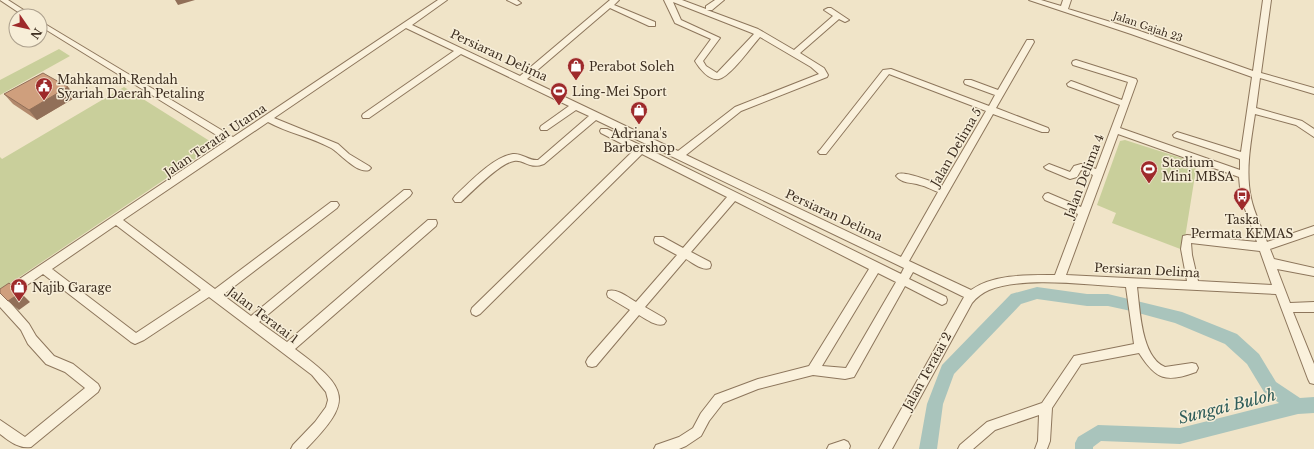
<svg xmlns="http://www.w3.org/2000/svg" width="1314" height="449" font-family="'Libre Baskerville',serif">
<rect width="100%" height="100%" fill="#f0e4c8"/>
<path fill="#c9cf9b" d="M59,49L70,56L0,95V80Z
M124,87L216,145L0,290V157L2,159Z
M1125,140L1197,163L1183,250L1112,223L1116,213L1097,205L1120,141Z"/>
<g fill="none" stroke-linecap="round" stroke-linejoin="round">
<path fill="#a9c4bc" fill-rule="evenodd" d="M1037,287L1087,294H1108L1182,312L1237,334L1259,354L1276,382L1300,398L1314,397V413L1298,414L1180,444L1101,441L1093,447V449H1075V443L1078,437L1098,425L1180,428L1279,403L1264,392L1247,364L1225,344L1175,323L1131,311L1108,306H1087L1037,299L1021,304L954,374L943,404L937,449H919L927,404L942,365L1011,294Z"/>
<g stroke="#8d765c" stroke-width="2">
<path id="minor" d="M0,0H8L33,16H24Z
M438,0H447L412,25L520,76L610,0H619L614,5L655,22V26H649L610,8L527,79L678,151L735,107L819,74L811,67L760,37C752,46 730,77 719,79C709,81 699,68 695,61L711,39L675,23L664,0H682L706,9V6L715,0H724L712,10H707L758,29L794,50L833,16L824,10L828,8H831L849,20L845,22L839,19L800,53L824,68L828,75L827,77L741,111L686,155L901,257L938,192C932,190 926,186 920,185C912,182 902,184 896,176L898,174C905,171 934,182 942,186L986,111L889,74L826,154H820L818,152L820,150L883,70L891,69L989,106L995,95L965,84L964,82L965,80H971L998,90L1027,40H1033L1034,42L996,108L1048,128L1049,130L1048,132H1042L993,114L909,261L971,290C994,274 1028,275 1055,275L1078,214L1045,200L1043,197L1045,194L1048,193L1081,207L1093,175L1081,170L1077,177L1070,179L1046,169L1044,167L1049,164L1070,172L1074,166L1081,164L1096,169L1120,105L1068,86L1067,84L1071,81L1074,82L1122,100L1128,82L1073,65L1072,63L1073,61L1076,60L1136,79L1137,81L1120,128L1240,170V159L1174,137L1173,135L1177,132L1241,152L1252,77L1131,34L1029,0H1041L1061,6L1063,0H1071L1068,9L1137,30L1253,71L1263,0H1271L1261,73L1314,88V94L1260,78L1256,108L1302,121L1314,129V137L1296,125L1255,114C1251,141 1245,171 1251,198C1254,213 1262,228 1267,242L1314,226V234L1270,249L1274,259L1314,268V276L1277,269L1290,303L1314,302V312H1293L1314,364V384L1310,383L1308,379L1276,294L1137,287C1140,310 1141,357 1165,367L1192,363L1196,364L1198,368L1196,372C1166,383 1156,380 1139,353L1081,364L1052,408L1050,441L1047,449H1035L1038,441L1039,415L995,430L973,449H958L960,445L987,422L1042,403L1074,356L1134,344L1126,287C1088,285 1024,276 989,290C982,293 977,297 972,303L892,449H879L964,297L913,272L909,279L946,297L947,300L946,303L942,305L938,303L905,286L854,377L845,379L813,375L758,389L723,403L709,421L701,436L686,446L679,449H654L656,445L679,437L693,428L701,413L715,395L758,379L809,366L869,269L735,201L691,252L710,262L711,265L710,268C702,271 693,263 686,259L645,307L664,318L666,321L664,324C656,327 646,319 639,315L596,366L592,367L588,366L586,362L588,358L630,310L608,297L607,294L608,291C617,288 629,298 636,302L677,255L655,243L654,240L655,237H663L683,248L727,197L642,154L480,314L476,316L472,314L471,311L472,308L634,150L601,133L600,131L601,129H607L644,147L901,274L904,268L596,120L544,164C529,170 524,159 514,161C500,163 472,192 461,202H455L453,199L455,196C469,183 493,157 513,154C522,153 529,161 538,160L589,116L576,110L547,130H541L540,128L541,126L569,106L461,54L369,118H363L362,116L363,114L454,51L406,28L274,118L338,144L349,154L369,166L371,168L369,170C357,174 340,153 331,148C311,137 288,133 268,122L123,220L215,289L331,202H337L339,205L337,208L223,295L251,316L404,190H410L412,193L410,196L259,322L287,342L428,220H436L437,223L436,226L295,349C349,389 354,400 306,449H291L293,445L315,422L326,407L328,400L326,392L312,375L209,297L144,340L135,344L131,342L43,274L7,299L29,324L36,336L54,356L73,364L98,384L100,388L98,392L31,447C19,449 9,441 0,434V420L25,437L85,388L65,372L46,364L28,344L21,330L0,307V292L226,141L40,26V21L233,137ZM673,2L752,33L754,34L717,73L706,66L703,61L720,38L681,20ZM1118,134L1239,177L1241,198L1257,242L1187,235L1183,236L1181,249L1187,281L1066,275ZM116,225L201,290L136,333L52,269ZM1191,243L1260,251L1272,285L1198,281L1192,255ZM878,273L896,282L846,368L822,366Z
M507,0H517L521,3L517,5Z
M844,440L848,442L850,446L849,449H827L829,445Z"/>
</g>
<use href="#minor" fill="#faf1dc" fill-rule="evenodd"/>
</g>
<path fill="#b2896c" d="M68,87L76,97L37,120L13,104L4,94Z"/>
<path fill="#916f58" d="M175,0H195L178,5Z
M68,87L76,97L37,120L29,110Z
M9,283L20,292L30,302L19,310L8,301Z"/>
<path fill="#cf9f7d" stroke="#916f58" d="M43,73L68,87L29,110L4,94Z
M9,283L20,293L8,301L0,293V289Z"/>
<defs>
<g id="shop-pin" transform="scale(0.9)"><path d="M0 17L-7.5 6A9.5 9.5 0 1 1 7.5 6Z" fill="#9e2a2b" stroke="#f7eed8"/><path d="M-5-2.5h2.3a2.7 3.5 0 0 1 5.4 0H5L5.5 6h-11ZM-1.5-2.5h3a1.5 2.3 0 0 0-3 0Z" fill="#fff"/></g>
<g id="civic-pin" transform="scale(0.9)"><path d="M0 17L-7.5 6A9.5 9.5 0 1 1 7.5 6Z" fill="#9e2a2b" stroke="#f7eed8"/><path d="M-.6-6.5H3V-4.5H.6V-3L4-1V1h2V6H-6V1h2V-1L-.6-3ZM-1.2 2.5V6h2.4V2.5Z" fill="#fff"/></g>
<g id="stadium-pin" transform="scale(0.9)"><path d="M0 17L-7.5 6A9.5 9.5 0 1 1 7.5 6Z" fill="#9e2a2b" stroke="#f7eed8"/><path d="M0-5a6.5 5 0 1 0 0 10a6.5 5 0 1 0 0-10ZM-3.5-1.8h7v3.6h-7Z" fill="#fff"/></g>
<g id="bus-pin" transform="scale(0.9)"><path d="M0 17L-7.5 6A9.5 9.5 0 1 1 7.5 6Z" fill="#9e2a2b" stroke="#f7eed8"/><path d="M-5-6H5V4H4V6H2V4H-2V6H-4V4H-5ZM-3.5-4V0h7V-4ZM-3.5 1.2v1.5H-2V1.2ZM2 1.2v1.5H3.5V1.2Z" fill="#fff"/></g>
</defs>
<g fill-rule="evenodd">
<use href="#shop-pin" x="576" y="66"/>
<use href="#civic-pin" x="44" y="86"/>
<use href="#stadium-pin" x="559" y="91"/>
<use href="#shop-pin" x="639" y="110"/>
<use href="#stadium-pin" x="1149" y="169"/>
<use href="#bus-pin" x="1242" y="196"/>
<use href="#shop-pin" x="19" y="287"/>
</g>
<g text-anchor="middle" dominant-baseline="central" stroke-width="3" stroke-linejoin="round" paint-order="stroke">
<g font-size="10" fill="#3d2e20" stroke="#f7eed8">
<text transform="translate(1148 27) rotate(19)">Jalan Gajah 23</text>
</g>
<g font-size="12" fill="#3d2e20" stroke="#f7eed8">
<text transform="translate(499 55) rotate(25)">Persiaran Delima</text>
<text transform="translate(215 140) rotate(-34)">Jalan Teratai Utama</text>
<text transform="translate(956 147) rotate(-60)">Jalan Delima 5</text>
<text transform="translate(1084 176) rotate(-69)">Jalan Delima 4</text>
<text transform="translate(834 215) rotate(25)">Persiaran Delima</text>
<text transform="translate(1147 270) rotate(3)">Persiaran Delima</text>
<text transform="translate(263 315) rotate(37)">Jalan Teratai 1</text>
<text transform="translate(927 371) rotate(-61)">Jalan Teratai 2</text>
</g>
<g font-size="12" fill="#3d2e20" stroke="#f7eed8" text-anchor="start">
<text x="589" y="66">Perabot Soleh</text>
<text x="57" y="79">Mahkamah Rendah<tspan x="57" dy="14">Syariah Daerah Petaling</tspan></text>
<text x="572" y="91">Ling-Mei Sport</text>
<text x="639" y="133" text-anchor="middle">Adriana's<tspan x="639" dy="14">Barbershop</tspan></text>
<text x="1162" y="162">Stadium<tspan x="1162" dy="14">Mini MBSA</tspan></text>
<text x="1242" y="219" text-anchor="middle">Taska<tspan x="1242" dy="14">Permata KEMAS</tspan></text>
<text x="32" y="287">Najib Garage</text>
</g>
<g font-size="16" font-style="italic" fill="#2f5d5a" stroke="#f7eed8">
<text transform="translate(1227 406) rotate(-14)">Sungai Buloh</text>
</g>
</g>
<g transform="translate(28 28) rotate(124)"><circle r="19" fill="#f7eed8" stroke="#ada18e"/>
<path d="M0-3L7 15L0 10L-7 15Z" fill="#9e2a2b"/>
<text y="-6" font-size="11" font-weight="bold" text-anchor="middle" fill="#3d2e20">N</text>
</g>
</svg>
